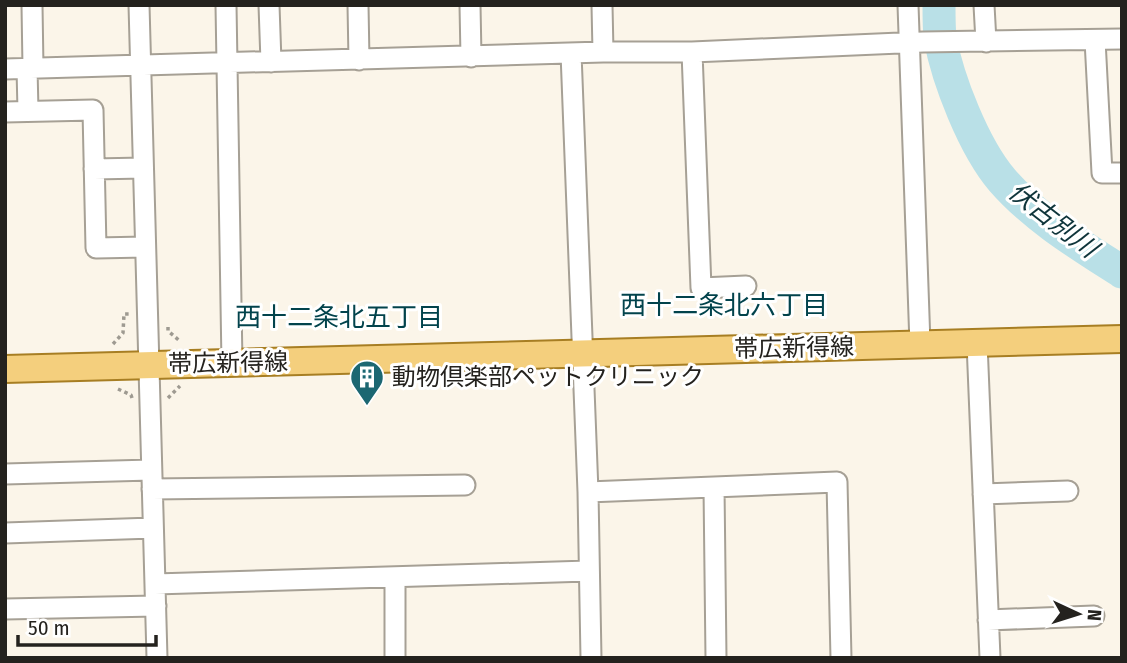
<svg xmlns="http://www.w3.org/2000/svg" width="1127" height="663" font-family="'Fira Sans Condensed','Noto Sans JP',sans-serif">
<rect width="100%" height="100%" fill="#fbf5e9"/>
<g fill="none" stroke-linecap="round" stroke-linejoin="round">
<path stroke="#b9e0e7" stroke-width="33" d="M939,5C939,16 939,27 940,38C948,81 974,147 1002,180C1035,218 1080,245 1122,272"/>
<g stroke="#a6a095" stroke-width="23">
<path id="minor" d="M32,5L33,68
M139,5L157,658
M226,5L232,363
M269,5L271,62
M358,5L359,60
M470,5L471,57
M602,5L603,52
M908,5L920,344
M984,5L986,42
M1095,40L1102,173H1122
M692,52L701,288L746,286
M571,53L588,492L591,658
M27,68L28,111
M5,69L603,52H692L923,42L1122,39
M5,112L93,110L96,248L145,247
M94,169L143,168
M977,343L990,658
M5,474L151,470
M714,487L716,658
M152,489L465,485
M588,492L837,482L841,658
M983,494L1068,491
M5,533L153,528
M395,578V658
M155,584L588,571
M5,609L156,606
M988,620L1094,616"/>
</g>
<g stroke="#a77e23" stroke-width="30">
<path id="major" d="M5,369L1122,339"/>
</g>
<path stroke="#9e9a91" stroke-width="3.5" stroke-dasharray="3.5 3.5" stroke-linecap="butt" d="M168,327V331L181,342
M113,344L123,333L124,314H131
M118,389L131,395L132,398
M168,398L180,386"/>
<use href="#minor" stroke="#fff" stroke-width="19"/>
<use href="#major" stroke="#f4cf7d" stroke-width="26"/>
</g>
<defs>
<g id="building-pin" transform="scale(1.75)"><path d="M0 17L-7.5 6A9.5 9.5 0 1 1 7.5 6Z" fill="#1c6772" stroke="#fff"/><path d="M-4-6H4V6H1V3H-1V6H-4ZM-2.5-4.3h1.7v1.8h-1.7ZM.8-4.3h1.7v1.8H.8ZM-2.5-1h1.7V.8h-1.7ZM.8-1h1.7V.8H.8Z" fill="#fff"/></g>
</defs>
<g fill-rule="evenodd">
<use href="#building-pin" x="367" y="377"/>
</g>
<g text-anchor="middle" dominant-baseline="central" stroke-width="6" stroke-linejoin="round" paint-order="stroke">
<g font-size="24" fill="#24221e" stroke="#fff">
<text transform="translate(794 348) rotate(-1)">帯広新得線</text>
<text transform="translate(228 363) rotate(-1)">帯広新得線</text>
</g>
<g font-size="24" fill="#24221e" stroke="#fff" text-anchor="start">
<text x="392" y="377">動物倶楽部ペットクリニック</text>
</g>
<g font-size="26" font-style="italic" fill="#0f353b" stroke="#fff">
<text transform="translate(1053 220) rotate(38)">伏古別川</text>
</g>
<g font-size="26" fill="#02434c" stroke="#fff">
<text x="724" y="305">西十二条北六丁目</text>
<text x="339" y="317">西十二条北五丁目</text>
</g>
</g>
<rect width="1127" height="663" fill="none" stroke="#24221e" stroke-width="14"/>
<g transform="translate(1078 614) rotate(94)" stroke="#ffffff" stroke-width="5" paint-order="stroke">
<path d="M0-5L12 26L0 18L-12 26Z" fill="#24221e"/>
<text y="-10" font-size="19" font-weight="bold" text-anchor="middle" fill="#24221e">N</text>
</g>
<path d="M18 635v10h138v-10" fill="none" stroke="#24221e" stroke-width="3.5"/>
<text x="28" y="635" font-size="21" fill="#24221e" stroke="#ffffff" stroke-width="5" paint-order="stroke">50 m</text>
</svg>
